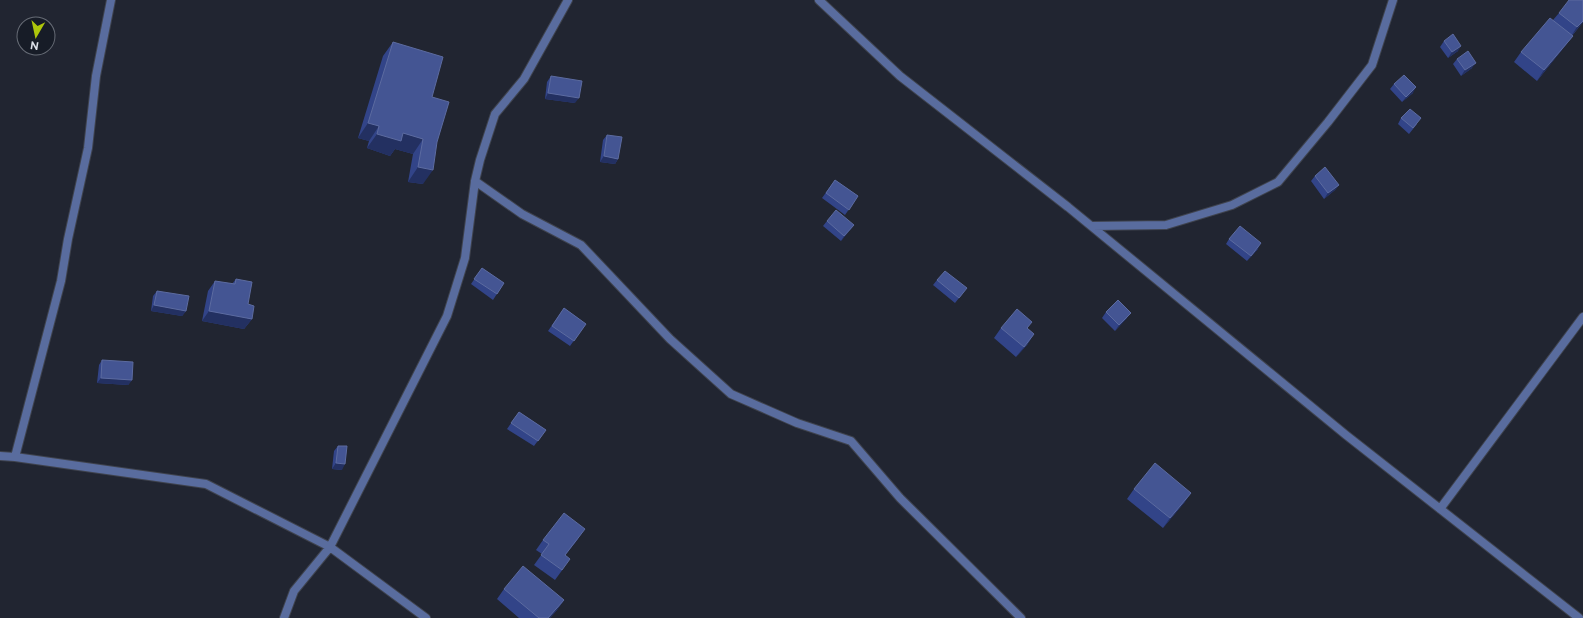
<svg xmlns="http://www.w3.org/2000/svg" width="1583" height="618" font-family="Raleway,sans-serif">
<rect width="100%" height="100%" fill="#212531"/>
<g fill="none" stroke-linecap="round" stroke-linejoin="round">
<!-- minor casing -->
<g stroke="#3f434e" stroke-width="10">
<path id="minor" d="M819 0 900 76 1068 207 1346 435 1579 618
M475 181 522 214 581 245 670 339 731 394 797 423 851 441 900 498 1021 618
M1092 226 1166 225 1232 205 1278 182 1328 122 1372 65 1393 0
M0 456 15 457 206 484 330 547 426 618
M15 457 61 281 68 239 88 148 96 76 111 0
M1440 509 1583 317
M284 618 294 591 330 547 447 316 465 258 475 181 480 160 495 114 524 79 568 0"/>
</g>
<!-- minor -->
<use href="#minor" stroke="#596c9e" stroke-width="8"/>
</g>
<!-- wall -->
<path fill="#324488" d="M1559 13 1583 22 1572 36H1573L1537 81 1514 62 1521 52 1553 20Z
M1444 41 1458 51 1448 58 1440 47Z
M393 42 432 97 423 184 408 182 413 154 395 149 390 156 367 148 369 141 358 138 383 56Z
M1457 59 1472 68 1461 76 1453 64Z
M551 76 575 103 545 99 547 82Z
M1394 84 1413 93 1402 102 1390 89Z
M1401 118 1417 124 1409 134 1398 124Z
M607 135 618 159 615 164 600 162 603 140Z
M1315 176 1339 185 1335 190 1324 199 1311 181Z
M835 180 858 196 845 215 822 198Z
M827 221 854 225 841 241 823 226Z
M1229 239 1258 249 1247 261 1226 244Z
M482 268 504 283 493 300 471 284Z
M236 279 248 304 252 319 244 329 202 321 208 291 215 281 232 284Z
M937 280 963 293 955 303 933 285Z
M157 291 186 311 182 316 151 311 153 296Z
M564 308 586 324 570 346 548 331Z
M1106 312 1127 318 1115 331 1102 318Z
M1001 328 1028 329 1034 334 1027 345 1016 357 994 338Z
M102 360 132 380 128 385 97 383 99 365Z
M519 412 546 430 534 446 507 429Z
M338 446 342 470 332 469 334 451Z
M1134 489 1191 493 1184 503 1163 528 1127 499Z
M578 539 565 555 563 569 555 580 534 565 542 554 536 550 543 540Z
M504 589 564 600 557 610 550 618H519L497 599Z"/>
<!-- shaded-wall -->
<path fill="#233061" d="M1583 21V22L1570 38 1577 27Z
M1573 36 1537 81 1544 70Z
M1461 46 1458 51 1448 58 1452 52Z
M1476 63 1472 68 1461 76 1465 70Z
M1416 87 1413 93 1402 102 1406 97Z
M548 93 579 98 575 103 545 99Z
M368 123 379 126 369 141 358 138Z
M403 133 423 139 413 154 395 149 390 156 367 148 377 134Z
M604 156 618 159 615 164 600 162Z
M418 167 433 170 423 184 408 182Z
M1339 185 1335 190 1324 199 1328 193Z
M854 225 850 230 841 241 844 236Z
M1261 243 1258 249 1247 261 1251 256Z
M154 305 186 311 182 316 151 311Z
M209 311 252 319 244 329 202 321Z
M1131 313 1127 318 1115 331 1119 325Z
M1034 334 1027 345 1016 357 1024 347Z
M101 378 132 380 128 385 97 383Z
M336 463 345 464 342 470 332 469Z
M1191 493 1184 503 1163 528 1170 518Z
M585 529 578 539 558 565 565 555Z
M564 600 557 610 550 618H548Z"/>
<!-- building -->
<path fill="#445593" stroke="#5c6ba0" d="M1569 0H1583V21L1577 27 1559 13Z
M1550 18 1573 36 1544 70 1521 52Z
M1453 34 1461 46 1452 52 1444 41Z
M393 42 443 57 432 97 449 102 437 142 433 170 418 167 423 139 403 133 401 141 377 134 379 126 368 123Z
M1468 51 1476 63 1465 70 1457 59Z
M1404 75 1416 87 1406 97 1394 84Z
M551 76 582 81 579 98 548 93Z
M1410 109 1421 118 1413 128 1401 118Z
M607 135 622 137 618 159 604 156Z
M1325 167 1339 185 1328 193 1315 176Z
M835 180 858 196 849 210 826 193Z
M836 210 854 225 844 236 827 221Z
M1240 226 1261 243 1251 256 1229 239Z
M482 268 504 283 497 294 474 279Z
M945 271 967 288 959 298 937 280Z
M236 279 252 282 248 304 254 306 252 319 209 311 215 281 235 284Z
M157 291 189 296 186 311 154 305Z
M1118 300 1131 313 1119 325 1106 312Z
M564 308 586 324 574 341 552 326Z
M1017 309 1032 322 1027 328 1034 334 1024 347 1001 328Z
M102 360 133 362 132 380 101 378Z
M519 412 546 430 538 441 511 423Z
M338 446H347L345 464 336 463Z
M1155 463 1191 493 1170 518 1134 489Z
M564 513 585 529 565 555 570 559 562 570 541 555 549 544 543 540Z
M523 566 564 600 548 618H539L504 589Z"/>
<!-- north arrow -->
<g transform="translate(36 36) rotate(189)"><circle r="19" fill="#171c27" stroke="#666b75"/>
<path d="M0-3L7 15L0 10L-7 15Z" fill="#aec60b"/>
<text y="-6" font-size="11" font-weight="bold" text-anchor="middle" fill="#dde1e9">N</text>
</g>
</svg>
